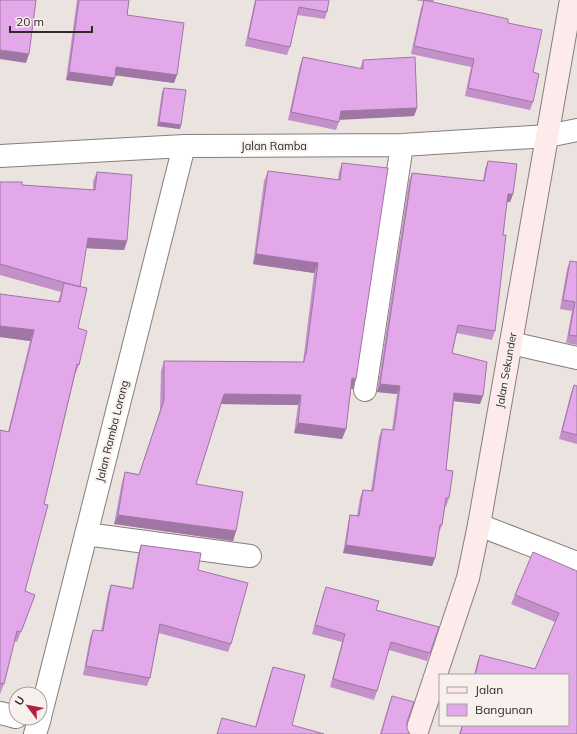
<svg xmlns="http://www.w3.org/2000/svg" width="577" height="734" font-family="Mulish,sans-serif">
<rect width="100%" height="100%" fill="#eae3df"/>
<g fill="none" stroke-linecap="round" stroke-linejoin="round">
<!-- street casing -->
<g stroke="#857e7b" stroke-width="24">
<path id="street" d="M0 156 184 146 402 145 548 136 577 130
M511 343 577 358
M365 390 402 145
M479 525 577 563
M86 534 250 556
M0 713 16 717
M40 717 184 146
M35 734 40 718"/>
</g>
<!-- secondary casing -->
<g stroke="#857e7b" stroke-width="24">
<path id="secondary" d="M416 734 468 578 479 525 571 0"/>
</g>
<!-- street -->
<use href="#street" stroke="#fff" stroke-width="22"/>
<!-- secondary -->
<use href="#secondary" stroke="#fdebec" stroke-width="22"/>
</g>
<!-- wall -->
<path fill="#c390c9" d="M77 0H129L127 15 174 83 115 75 112 86 66 80Z
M255 0H329L327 12 325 19 297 15 290 47 287 55 245 46Z
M416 0H434L433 2 508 23 533 72V102L530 110 465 96 471 67 411 54 421 8 424 2Z
M303 57 360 69 363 60 417 108 414 116 340 119 336 130 288 120 300 65Z
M164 88 181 125 180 129 157 126 162 92Z
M488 161 513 194 510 202H507L503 235 495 331 492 340 457 333 452 353 480 404 454 401 446 470 449 498 446 507 445 506 442 525 439 533H438L435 558 432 566 343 553 348 523 350 515 357 516 360 498 363 490 371 491 379 437 382 429 392 430 397 394 377 392 409 181 412 173 483 181 485 169Z
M342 163 356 379 353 389H351L346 429 342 439 294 433 298 405 221 404 196 484 236 531 233 541 114 524 122 482 125 472 139 474 160 410 161 371 164 361 303 362 314 273 253 264 264 181 268 171 338 180 339 172Z
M97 172 127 241 124 250 86 248 80 286 78 328 79 365 75 375 44 504 25 591 35 595 17 642 14 641 4 684 0 694V430L8 432 30 341 0 337 58 302 61 292 0 275V182L22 185 93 190V181Z
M570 261 577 262V345L566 343 572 311 560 309 567 269Z
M574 385 577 386V444L559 439 571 393Z
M141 545 198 570 231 644 228 652 159 633 150 678 147 686 83 675 90 638 93 630 101 631 108 593 111 585 132 588 138 554Z
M577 571V734H459L462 725H568V675H474L477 663 480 655 535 669 555 622 511 604 515 595Z
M326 587 376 610 439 627 427 661 389 650 377 691 374 700 330 687 342 642 312 634 323 595Z
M273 667 292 725 324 734H217L222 718 255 727 270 675Z
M392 696 407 722V729L410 734H380L389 704Z"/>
<!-- shaded-wall -->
<path fill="#9f76a4" d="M0 50 29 54 26 63 0 59Z
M116 67 177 75 174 83 113 75Z
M69 72 115 78 112 86 66 80Z
M417 108 414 116 338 120 341 111Z
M159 122 181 125 180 129 157 126Z
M508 194H513L510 202H506Z
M88 238 127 241 124 250 84 248Z
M256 254 318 263 314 273 253 264Z
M0 326 34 330 30 341 0 337Z
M352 378 356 379 353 389 348 388Z
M380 384 400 386 397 394 377 392Z
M454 393 483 396 480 404 452 401Z
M224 394 301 395 298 405 220 404Z
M298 423 346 429 342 439 294 433Z
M118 515 236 531 233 541 114 524Z
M346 545 435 558 432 566 343 553Z"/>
<!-- building -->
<path fill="#e3a8ea" stroke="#9f76a4" d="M0 0H36L29 54 0 50Z
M79 0H129L127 15 184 23 177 75 116 67 115 78 69 72Z
M256 0H329L327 12 299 7 290 47 248 38Z
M424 0 508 19V23L542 30 533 72 539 74 533 102 468 88 474 59 414 46Z
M303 57 363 69V60L415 57 417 108 341 111 339 122 291 112Z
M164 88 186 90 181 125 159 122Z
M488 161 517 164 513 194H508L503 235H506L495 331 458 325 452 353 487 362 483 396 454 393 446 470 453 471 449 498H446L442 525H440L435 558 346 545 350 515 359 516 363 490 373 491 382 429 394 430 400 386 380 384 412 173 484 181Z
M342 163 388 168 356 379 352 378 346 429 298 423 301 395 224 394 196 484 243 492 236 531 118 515 125 472 139 475 164 400V361L304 362 305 355H306L318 263 256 254 268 171 340 180Z
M97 172 132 175 127 241 88 238 80 287 0 264V182H22V185L95 190Z
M570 261 577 262V336L569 335 575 302 563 300Z
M64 283 87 288 78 328 87 331 79 365 77 364 44 504 48 505 25 591 35 595 21 632 17 631 4 684 0 683V430L9 432 34 330 0 326V294L60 302Z
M574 385 577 386V435L562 431Z
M141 545 201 553 198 570 248 583 231 644 160 624 150 678 86 666 93 630 103 631 111 585 133 589Z
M533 552 577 571V734H460L463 725H568V675H475L480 655 535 669 559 613 515 595Z
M326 587 379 601 376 610 439 627 430 653 391 642 377 691 333 679 345 634 315 625Z
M273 667 305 675 292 725 324 734H217L222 718 256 727Z
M392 696 414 702 407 722V729L410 734H381Z"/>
<g text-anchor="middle" stroke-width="4" stroke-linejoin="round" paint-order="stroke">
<!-- street labels -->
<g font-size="11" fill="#2d2a29" stroke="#f7f0ec">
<text x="274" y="150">Jalan Ramba</text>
<text transform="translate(506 370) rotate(-80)" y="4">Jalan Sekunder</text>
<text transform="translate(112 431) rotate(-76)" y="4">Jalan Ramba Lorong</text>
</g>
</g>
<!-- legend -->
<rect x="439" y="674" width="130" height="52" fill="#f7f0ec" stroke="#a6a19e"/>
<rect x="447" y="687" width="20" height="6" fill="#fdebec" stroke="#a6a19e"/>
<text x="475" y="694" font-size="12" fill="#2d2a29">Jalan</text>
<rect x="447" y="704" width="20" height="12" fill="#e3a8ea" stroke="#a6a19e"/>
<text x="475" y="714" font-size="12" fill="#2d2a29">Bangunan</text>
<!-- north arrow -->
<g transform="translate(28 706) rotate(302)"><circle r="19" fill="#f7f0ec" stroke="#a6a19e"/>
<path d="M0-3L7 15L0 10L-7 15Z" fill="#b21f3c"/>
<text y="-6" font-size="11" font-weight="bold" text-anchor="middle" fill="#2d2a29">U</text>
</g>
<!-- scale -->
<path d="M10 26v6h82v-6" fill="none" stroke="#2d2a29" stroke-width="2"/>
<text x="16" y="26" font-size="12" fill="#2d2a29" stroke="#f7f0ec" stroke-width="3" paint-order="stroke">20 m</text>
</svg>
